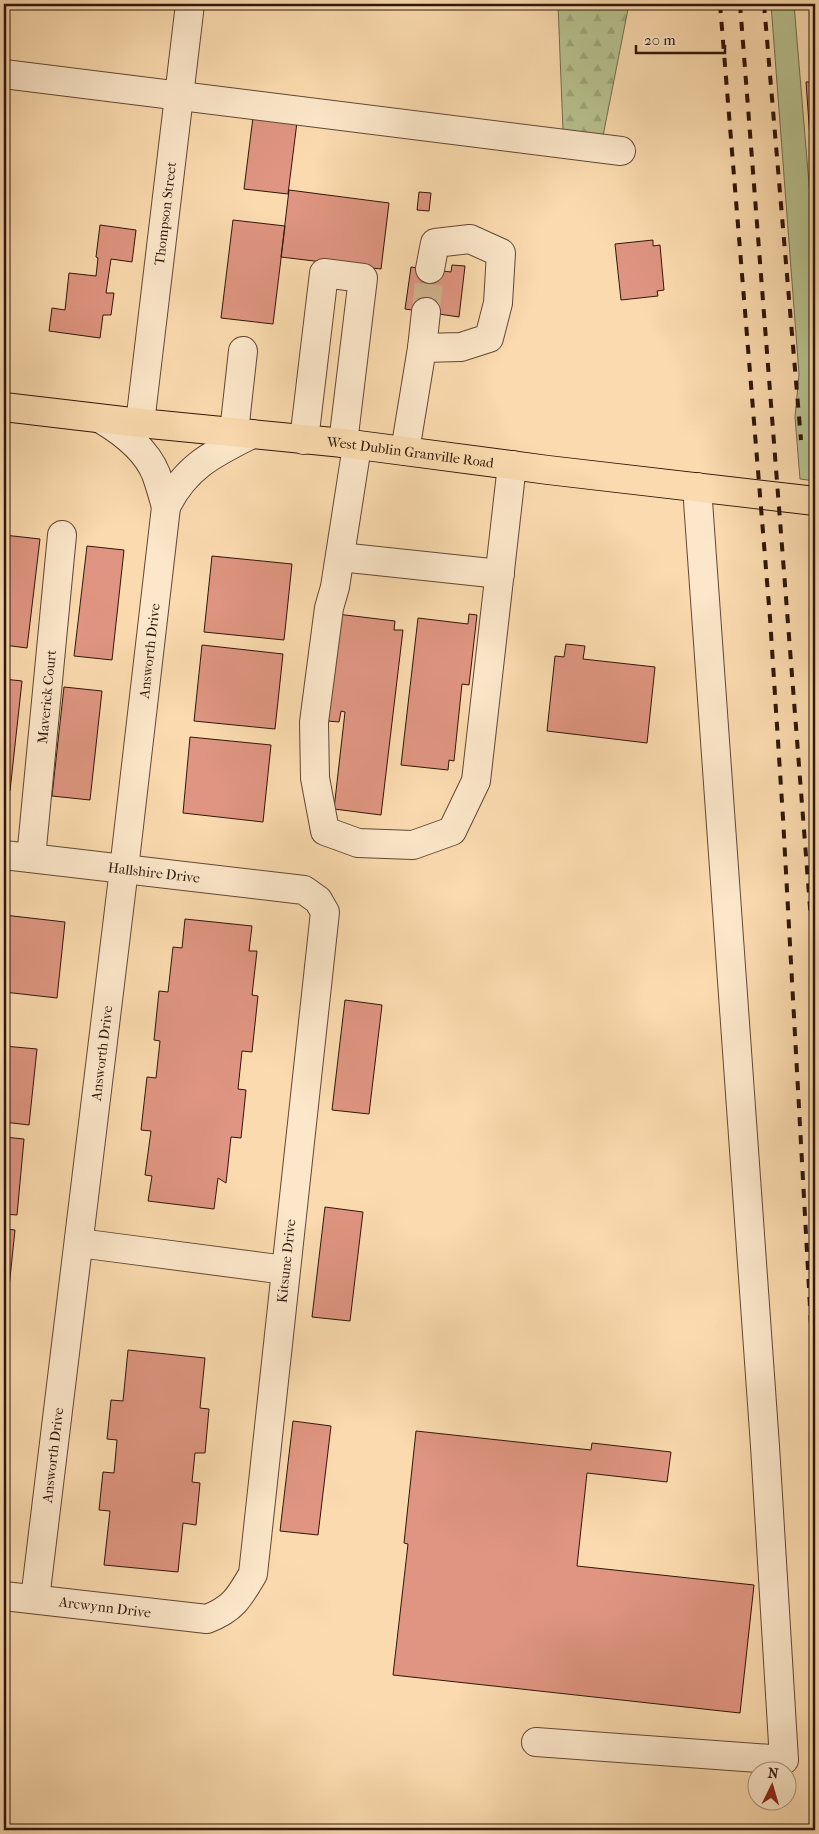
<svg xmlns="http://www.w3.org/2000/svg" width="819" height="1834" font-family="'IM FELL French Canon',serif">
<defs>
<pattern id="forest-firs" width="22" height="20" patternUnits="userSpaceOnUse" patternTransform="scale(1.25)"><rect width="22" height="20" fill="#b7c18f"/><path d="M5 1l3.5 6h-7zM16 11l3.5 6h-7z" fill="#9ea57a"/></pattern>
</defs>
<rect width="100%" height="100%" fill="#fadaae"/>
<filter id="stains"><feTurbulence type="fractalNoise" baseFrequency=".004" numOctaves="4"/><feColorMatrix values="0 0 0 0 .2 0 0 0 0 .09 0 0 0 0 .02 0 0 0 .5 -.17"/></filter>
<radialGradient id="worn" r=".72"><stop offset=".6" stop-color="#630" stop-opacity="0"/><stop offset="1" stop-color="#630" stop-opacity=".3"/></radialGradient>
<!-- grass -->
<path fill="#b7c18f" stroke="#746c4d" d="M771 4H794L815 256V481L800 479 795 417 799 374Z"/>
<!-- forest -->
<path fill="url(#forest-firs)" stroke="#746c4d" d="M558 4H629L603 136 563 131Z"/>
<!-- building -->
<path fill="#df9581" stroke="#30160b" d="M806 82H815V208Z
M253 117 297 122 288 194 244 189Z
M289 190 389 203 381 269 281 257Z
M419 192 431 193 429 211 417 210Z
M233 220 285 226 273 324 221 318Z
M100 225 136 230 132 262 111 259 106 293H114L111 315H103L100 338 49 331 52 308 65 310 69 273 96 276 98 258 96 257Z
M653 240V246L660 245 664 290 657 291 658 296 621 300 615 244Z
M452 265 465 266 459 317 405 309 411 267 451 272Z
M4 535 40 539 27 648 4 645Z
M87 546 124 550 112 660 74 656Z
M212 556 292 564 284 640 204 632Z
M337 614 395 621 394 630H403L381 815 334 809 345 712 341 711 339 722 328 721Z
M469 614 477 615 469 685 462 684 454 761 449 760 448 770 401 765 418 618 468 624Z
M566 644 585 646 583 659 655 667 647 743 547 731 555 656 564 657Z
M202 645 283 654 275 729 194 721Z
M4 679 22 681 10 791 4 790Z
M64 687 102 691 90 800 52 796Z
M190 737 271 745 263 822 183 813Z
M4 915 65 922 57 998 4 992Z
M185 919 252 926 249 951H257L252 995 258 996 252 1052 242 1051 238 1089 246 1090 241 1138 231 1137 226 1183 218 1178 214 1209 148 1201 152 1176 145 1175 151 1131 141 1130 147 1077 156 1078 160 1041 154 1040 159 991 168 992 173 947 182 948Z
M345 1000 382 1005 369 1114 332 1110Z
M4 1046 37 1049 29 1125 4 1122Z
M4 1137 24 1139 17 1215 4 1214Z
M325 1207 363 1212 350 1321 312 1317Z
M4 1229 15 1230 7 1307 4 1306Z
M4 1317H7L4 1347Z
M128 1350 205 1358 200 1408 209 1409 205 1453H195L192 1482 200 1483 196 1525 183 1523 178 1572 104 1565 110 1511 99 1510 103 1472 114 1473 117 1440 107 1439 111 1400 123 1401Z
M293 1421 331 1426 318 1535 280 1531Z
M416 1431 591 1450 592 1443 671 1452 667 1482 587 1473 577 1566 754 1585 740 1713 393 1675 408 1544 404 1543Z"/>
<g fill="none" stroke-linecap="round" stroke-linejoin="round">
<!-- minor-tunnel -->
<path stroke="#d2b38d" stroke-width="28" stroke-dasharray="28 14" stroke-linecap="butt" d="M426 312 430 269"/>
<!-- minor casing -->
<g stroke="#624734" stroke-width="30">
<g id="minor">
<path d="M4 74 621 151"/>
<path d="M422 348 461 347 489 338 498 303 501 253 470 239 435 243 430 269"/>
<path d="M101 419C123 432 146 449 156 474 160 485 163 496 166 507"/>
<path id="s1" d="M140 423 190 4"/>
<path d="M234 432 243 351"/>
<path d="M304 440 324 273 363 278 343 443"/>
<path d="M357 446 335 587 329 608 314 722 315 778 325 831 358 843 413 845 452 831 476 781 512 465"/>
<path d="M405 451 422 348 426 312"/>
<path d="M340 557 500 574"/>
<path id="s2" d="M4 855 304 890 318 900 325 912 253 1574C239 1598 233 1609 207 1619L4 1596"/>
<path id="s3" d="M31 858 62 535"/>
<path d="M79 1243 285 1270"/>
<path id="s4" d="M35 1599 124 869 166 507C185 467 214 453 252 434"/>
<path d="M536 1742 784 1760 765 1446 697 487"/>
</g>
</g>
<!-- major casing -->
<g stroke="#30160b" stroke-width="30">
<g id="major">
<path id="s5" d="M4 407 140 423 343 443 548 470 815 501"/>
</g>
</g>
<!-- minor -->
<use href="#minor" stroke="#fce7ca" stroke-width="28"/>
<!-- major -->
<use href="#major" stroke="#fadaae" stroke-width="28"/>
<!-- rail -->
<path stroke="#30160b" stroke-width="4" stroke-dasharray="9 9" stroke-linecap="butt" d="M720 4 770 618 783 818 815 1397
M740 4 815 972
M764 4 801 440"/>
</g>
<g text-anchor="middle" stroke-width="4.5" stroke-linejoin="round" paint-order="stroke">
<!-- street labels -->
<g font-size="14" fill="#30160b" stroke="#fce7ca">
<text dy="5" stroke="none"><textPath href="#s1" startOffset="211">Thompson Street</textPath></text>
<text dy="5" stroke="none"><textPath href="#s5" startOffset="409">West Dublin Granville Road</textPath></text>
<text dy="5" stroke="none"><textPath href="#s4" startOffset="955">Answorth Drive</textPath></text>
<text dy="5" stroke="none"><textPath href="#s3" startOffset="162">Maverick Court</textPath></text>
<text dy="5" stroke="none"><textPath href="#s2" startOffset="151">Hallshire Drive</textPath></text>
<text dy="5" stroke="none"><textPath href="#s4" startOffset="550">Answorth Drive</textPath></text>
<text transform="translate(286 1261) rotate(-84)" y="5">Kitsune Drive</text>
<text dy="5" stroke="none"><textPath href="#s4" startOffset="145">Answorth Drive</textPath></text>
<text transform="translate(105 1607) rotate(7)" y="5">Arcwynn Drive</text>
</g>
</g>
<!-- margin -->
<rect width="819" height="1834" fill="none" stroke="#fadaae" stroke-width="20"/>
<rect x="5" y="5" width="809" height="1824" fill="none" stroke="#30160b" stroke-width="2.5"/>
<rect x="10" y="10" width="799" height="1814" fill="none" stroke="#30160b"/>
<!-- north arrow -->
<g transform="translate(772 1786) rotate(5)"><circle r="24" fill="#fce7ca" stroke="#aa937e"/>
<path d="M0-4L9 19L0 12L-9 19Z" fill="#8f2418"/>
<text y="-8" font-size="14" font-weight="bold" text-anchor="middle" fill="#30160b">N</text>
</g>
<!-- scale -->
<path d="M636 45v8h89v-8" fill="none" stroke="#30160b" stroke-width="2.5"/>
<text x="644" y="45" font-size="15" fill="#30160b" stroke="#fce7ca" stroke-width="4" paint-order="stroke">20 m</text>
<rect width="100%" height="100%" filter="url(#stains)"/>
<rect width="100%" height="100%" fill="url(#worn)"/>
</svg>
